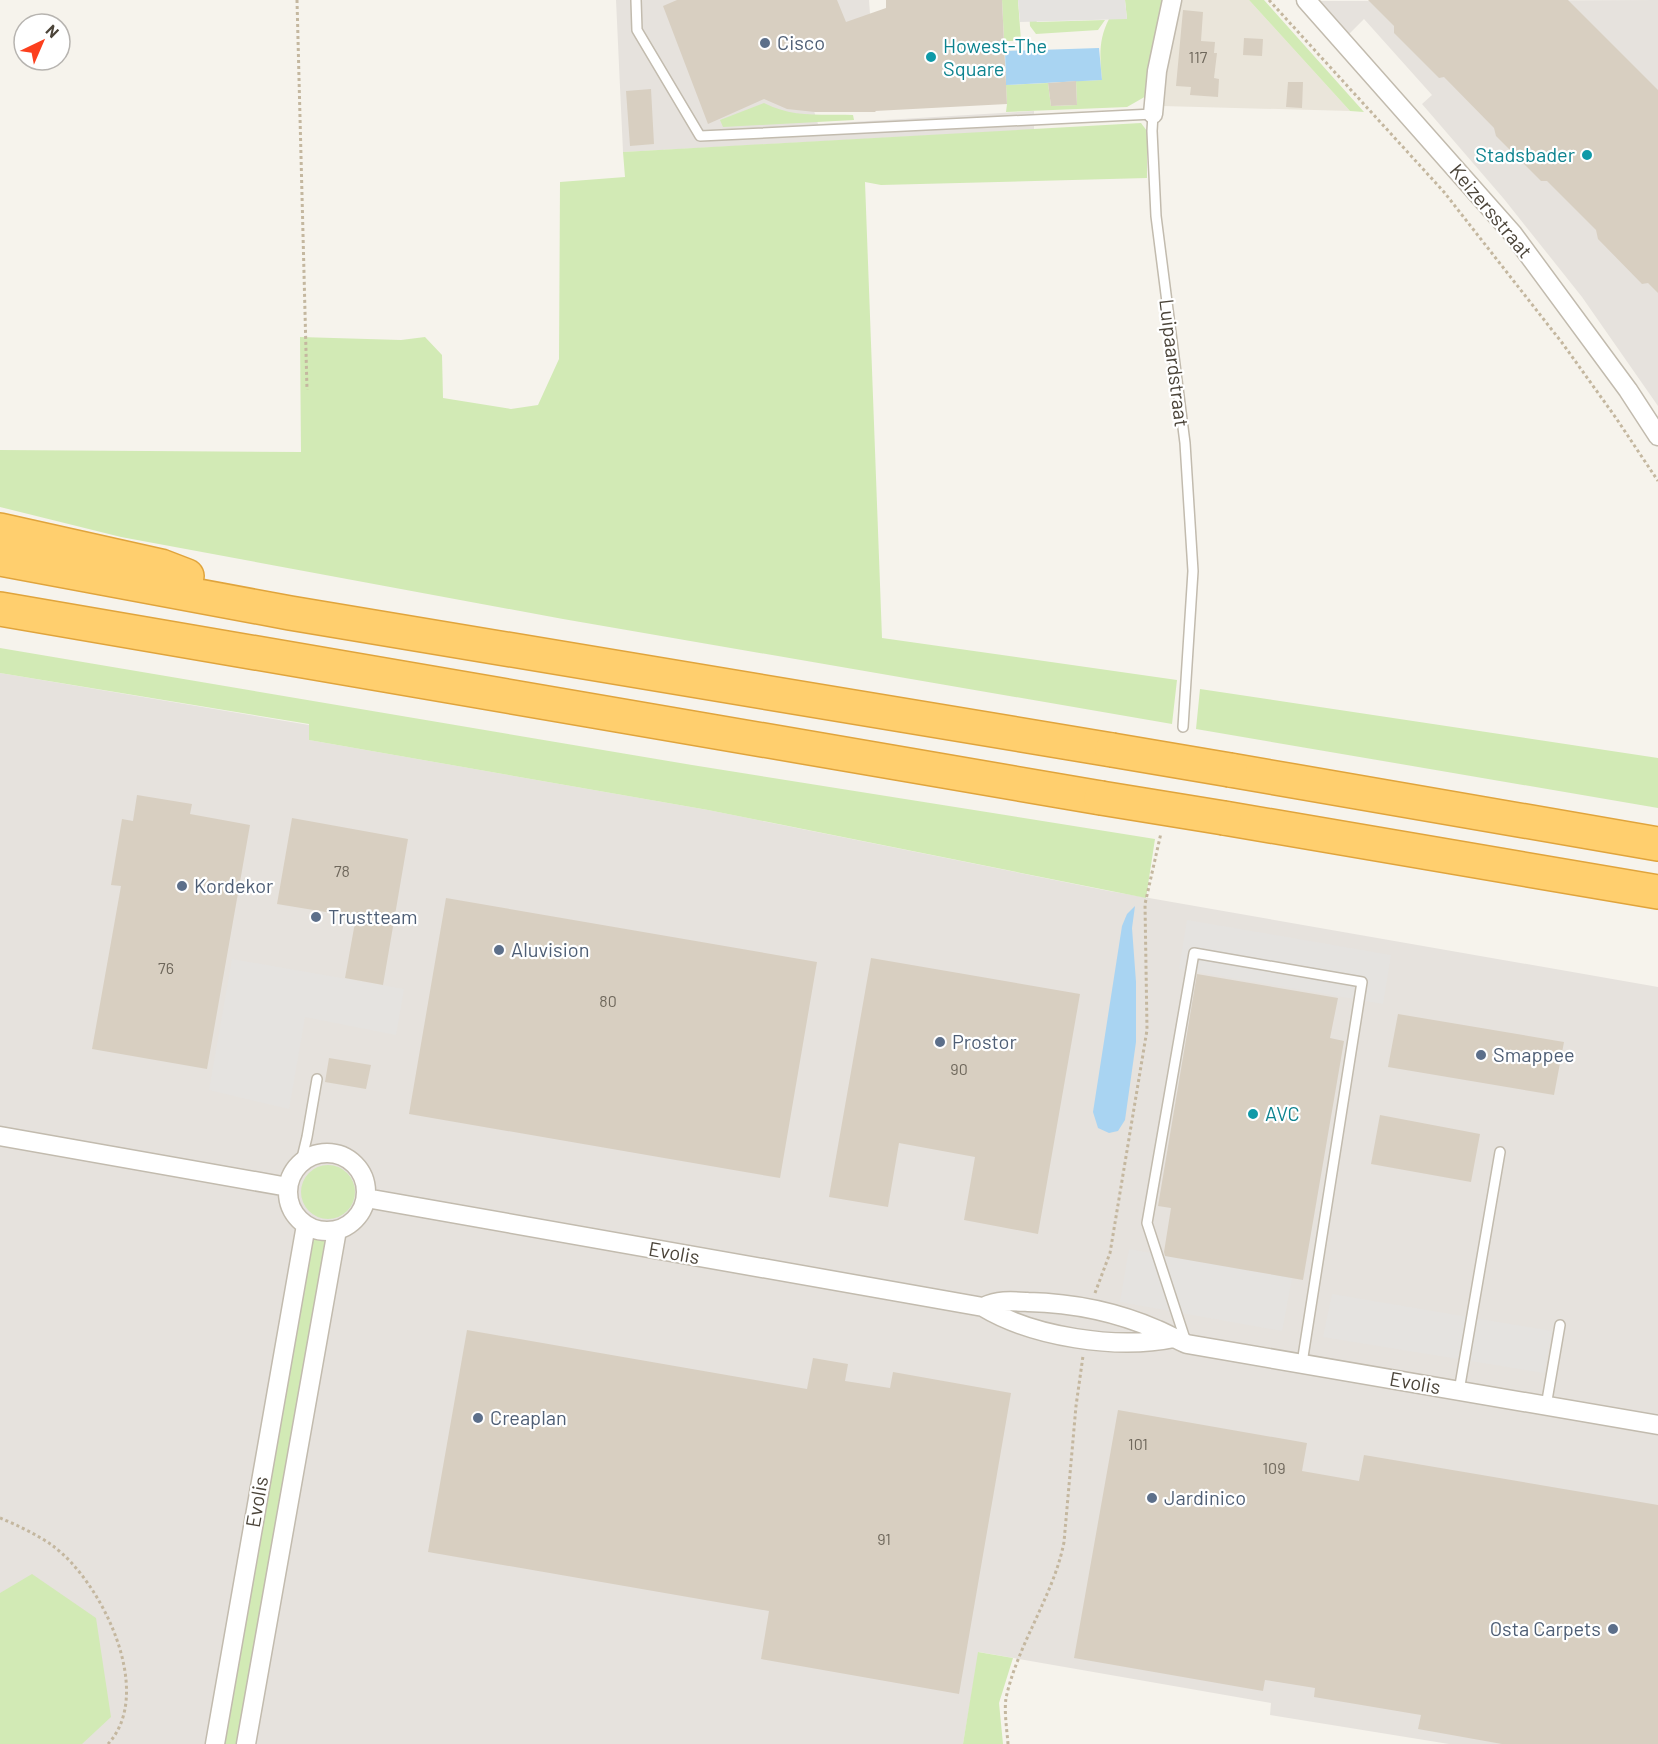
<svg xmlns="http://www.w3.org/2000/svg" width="1658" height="1744" font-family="Barlow,sans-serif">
<rect width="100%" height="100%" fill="#f6f3ec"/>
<!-- residential -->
<path fill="#eae5da" d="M1177 0H1249L1350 111 1162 106 1170 38Z"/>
<!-- industrial -->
<path fill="#e6e2dd" d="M616 0H869L870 14 814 111 818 124 1034 111V130L623 152Z
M1658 0V406L1582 297 1504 199 1422 104 1432 95 1364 19 1349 34 1319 1Z
M0 673 309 725V740L708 810 1109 891 1658 987V1744H1449L1270 1715 1271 1703 979 1652 963 1744H0Z"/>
<!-- green -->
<path fill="#d2eab5" d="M1002 0H1018L1021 41H1004Z
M1125 0H1163L1152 56 1148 95 1127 107 1006 112 1007 104 1006 85 1048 83 1051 106 1077 105 1076 81 1102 80C1100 58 1098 40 1109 19H1127Z
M1249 0H1264L1364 112 1350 111Z
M1029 10 1037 22 1105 20 1098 30 1036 34 1030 26Z
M764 103C793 118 821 114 853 115L854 120 723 127 720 120Z
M1141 123 1147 131V178L881 185 865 182 882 638 1177 680 1172 724 563 619 121 537 0 507V450L301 452 300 337 401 340 425 337 442 355 443 398 511 409 538 405 559 359 560 182 625 177 623 152Z
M0 648 692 765 1155 839 1146 898 708 810 309 740V724L0 673Z
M1200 689 1658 758V808L1196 729Z
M301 1192a27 27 0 1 1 54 0a27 27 0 1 1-54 0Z
M311 1235 328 1239 240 1744H223Z
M32 1574 96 1618 111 1717 82 1744H0V1593Z
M978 1652 1013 1658 999 1703 1003 1744H963Z"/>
<!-- parking -->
<path fill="#e5e3e0" d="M1018 0H1125L1127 19 1020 22Z
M1187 920 1391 955 1383 1004 1179 969Z
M232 959 404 989 396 1035 305 1017 289 1109 209 1090Z
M1129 1249 1292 1278 1282 1331 1120 1302Z
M1332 1294 1552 1331 1544 1373 1323 1337Z"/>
<!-- water -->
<path fill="#a9d4f2" d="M1099 48 1102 80 1006 85 1005 51Z
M1135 906 1132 928 1136 982V1042L1125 1120 1118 1131 1109 1133 1098 1128 1093 1112 1122 926 1127 914Z"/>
<!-- building -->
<path fill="#d8cfc1" d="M677 0H837L846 22 886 8V0H1002L1007 104 875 111 876 112H815L787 109 764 99 708 124 663 6Z
M1368 0H1568L1658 90V293L1648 283 1642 284 1598 239 1596 230 1547 181H1541L1496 136 1494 128 1444 77 1439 78 1394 33V26Z
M1183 10 1203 12 1201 41 1215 42 1214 53H1217L1214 78 1219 79 1218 97 1190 95 1191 87 1176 86Z
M1244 38 1263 39 1262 56 1243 55Z
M1076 81 1077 105 1051 106 1048 83Z
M1288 82H1303L1302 108 1286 107Z
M651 89 654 144 630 146 626 91Z
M137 795 192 804 190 814 250 825 207 1069 92 1049 121 886 111 885 122 819 133 821Z
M292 818 408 839 383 985 345 978 356 917 277 904Z
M446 898 817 962 780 1178 409 1114Z
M871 958 1080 994 1038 1234 964 1220 975 1157 899 1143 888 1207 829 1197Z
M1197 974 1338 998 1330 1038 1344 1041 1303 1280 1165 1256 1164 1252 1171 1208 1158 1206Z
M1398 1014 1564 1042 1554 1095 1388 1067Z
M329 1058 371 1065 366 1089 325 1082Z
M1380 1115 1480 1134 1471 1182 1371 1164Z
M467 1330 807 1389 813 1358 848 1364 845 1381 890 1388 893 1372 1011 1393 959 1694 761 1659 769 1611 428 1552Z
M1118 1410 1307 1443 1302 1471 1359 1481 1364 1455 1658 1505V1744H1502L1418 1729 1421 1715 1314 1697 1315 1688 1265 1680 1263 1691 1074 1658Z"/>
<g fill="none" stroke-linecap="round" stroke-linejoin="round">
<!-- lane casing -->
<g stroke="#c2bbae" stroke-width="12">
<path id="lane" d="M636 0 637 30 700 136 1153 114 1152 131 1156 216 1185 443 1193 571 1183 727
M301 1162 307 1137 317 1079
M1186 1342 1147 1223 1194 953 1362 982 1302 1363
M1459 1391 1500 1152
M1546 1406 1560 1325"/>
</g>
<!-- street casing -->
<g stroke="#c2bbae" stroke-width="21">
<path id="street" d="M1306 0 1513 234 1628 390 1658 436
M1153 114 1157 71 1172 0
M0 1136 288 1187
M288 1192a39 39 0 1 1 78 0a39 39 0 1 1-78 0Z
M366 1198 983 1307C1033 1337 1117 1350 1174 1338
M983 1307C999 1300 1010 1301 1028 1302 1073 1303 1117 1312 1158 1330 1168 1334 1177 1340 1187 1344L1658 1425
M215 1744 306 1225
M246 1744 337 1230"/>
</g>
<!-- highway casing -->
<g stroke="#e0a43c" stroke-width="36">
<path id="highway" d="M0 530 161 566 187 576
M0 559 290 613 1112 750
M0 609 1101 798
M1230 770 1658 844
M1224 818 1658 892"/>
</g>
<!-- path -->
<path stroke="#c4b79f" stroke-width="3" stroke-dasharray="3 3" stroke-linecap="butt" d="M297 0 307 390
M1269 0 1444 192 1563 344 1616 418 1658 481
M1095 1293 1110 1253 1147 1030 1145 904 1161 833
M0 1518C17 1525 38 1535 53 1546 101 1581 156 1692 108 1744
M1008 1744C1007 1730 1004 1712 1006 1698 1018 1643 1054 1595 1064 1542L1076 1406 1083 1356"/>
<!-- lane -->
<use href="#lane" stroke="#fff" stroke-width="9"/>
<!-- street -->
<use href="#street" stroke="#fff" stroke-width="18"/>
<!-- highway -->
<use href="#highway" stroke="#ffcf6e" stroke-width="33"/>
<!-- highway-bridge casing -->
<g stroke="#e0a43c" stroke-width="36" stroke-linecap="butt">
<path id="highway-bridge" d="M1112 750 1230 770
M1101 798 1224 818"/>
</g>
<!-- highway-bridge -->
<use href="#highway-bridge" stroke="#ffcf6e" stroke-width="33"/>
</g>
<!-- markers -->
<g fill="#5c6f8a" stroke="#fff" stroke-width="2">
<circle cx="765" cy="43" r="6"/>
<circle cx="182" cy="886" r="6"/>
<circle cx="316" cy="917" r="6"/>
<circle cx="499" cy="950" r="6"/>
<circle cx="940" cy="1042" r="6"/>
<circle cx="1481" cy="1055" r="6"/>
<circle cx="478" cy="1418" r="6"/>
<circle cx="1152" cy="1498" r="6"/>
<circle cx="1613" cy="1629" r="6"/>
</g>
<g fill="#0f9aa8" stroke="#fff" stroke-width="2">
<circle cx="931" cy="57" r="6"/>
<circle cx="1587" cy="155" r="6"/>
<circle cx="1253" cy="1114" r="6"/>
</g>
<g text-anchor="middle" stroke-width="4.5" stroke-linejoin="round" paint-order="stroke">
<!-- number labels -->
<g font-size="16" fill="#6e675b">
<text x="1198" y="63">117</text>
<text x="342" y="877">78</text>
<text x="166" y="974">76</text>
<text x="608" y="1007">80</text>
<text x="959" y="1075">90</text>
<text x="1138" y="1450">101</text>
<text x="1274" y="1474">109</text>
<text x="884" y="1545">91</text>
</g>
<!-- service labels -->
<g font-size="20" fill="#4e5e75" stroke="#fff" text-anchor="start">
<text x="777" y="50">Cisco</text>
<text x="194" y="893">Kordekor</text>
<text x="328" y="924">Trustteam</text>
<text x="511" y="957">Aluvision</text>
<text x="952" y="1049">Prostor</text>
<text x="1493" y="1062">Smappee</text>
<text x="490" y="1425">Creaplan</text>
<text x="1164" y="1505">Jardinico</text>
<text x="1601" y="1636" text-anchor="end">Osta Carpets</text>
</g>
<!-- culture labels -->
<g font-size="20" fill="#0d838f" stroke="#fff" text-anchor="start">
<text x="943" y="53">Howest-The<tspan x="943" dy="23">Square</tspan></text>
<text x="1575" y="162" text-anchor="end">Stadsbader</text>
<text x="1265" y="1121">AVC</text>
</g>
<!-- street labels -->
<g font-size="20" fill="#4b4439" stroke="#fff">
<text transform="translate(1491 211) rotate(50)" y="7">Keizersstraat</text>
<text transform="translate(1174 363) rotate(83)" y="7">Luipaardstraat</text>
<text transform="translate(674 1253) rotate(10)" y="7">Evolis</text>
<text transform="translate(1415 1383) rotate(10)" y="7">Evolis</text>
<text transform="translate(257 1502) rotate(-80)" y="7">Evolis</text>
</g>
</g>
<!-- north arrow -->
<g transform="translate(42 42) rotate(44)"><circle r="28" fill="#ffffff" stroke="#b7b4b0" stroke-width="1.5"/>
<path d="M0-4.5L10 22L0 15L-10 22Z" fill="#fc3f1d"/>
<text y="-9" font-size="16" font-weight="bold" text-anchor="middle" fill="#4b4439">N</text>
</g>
</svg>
